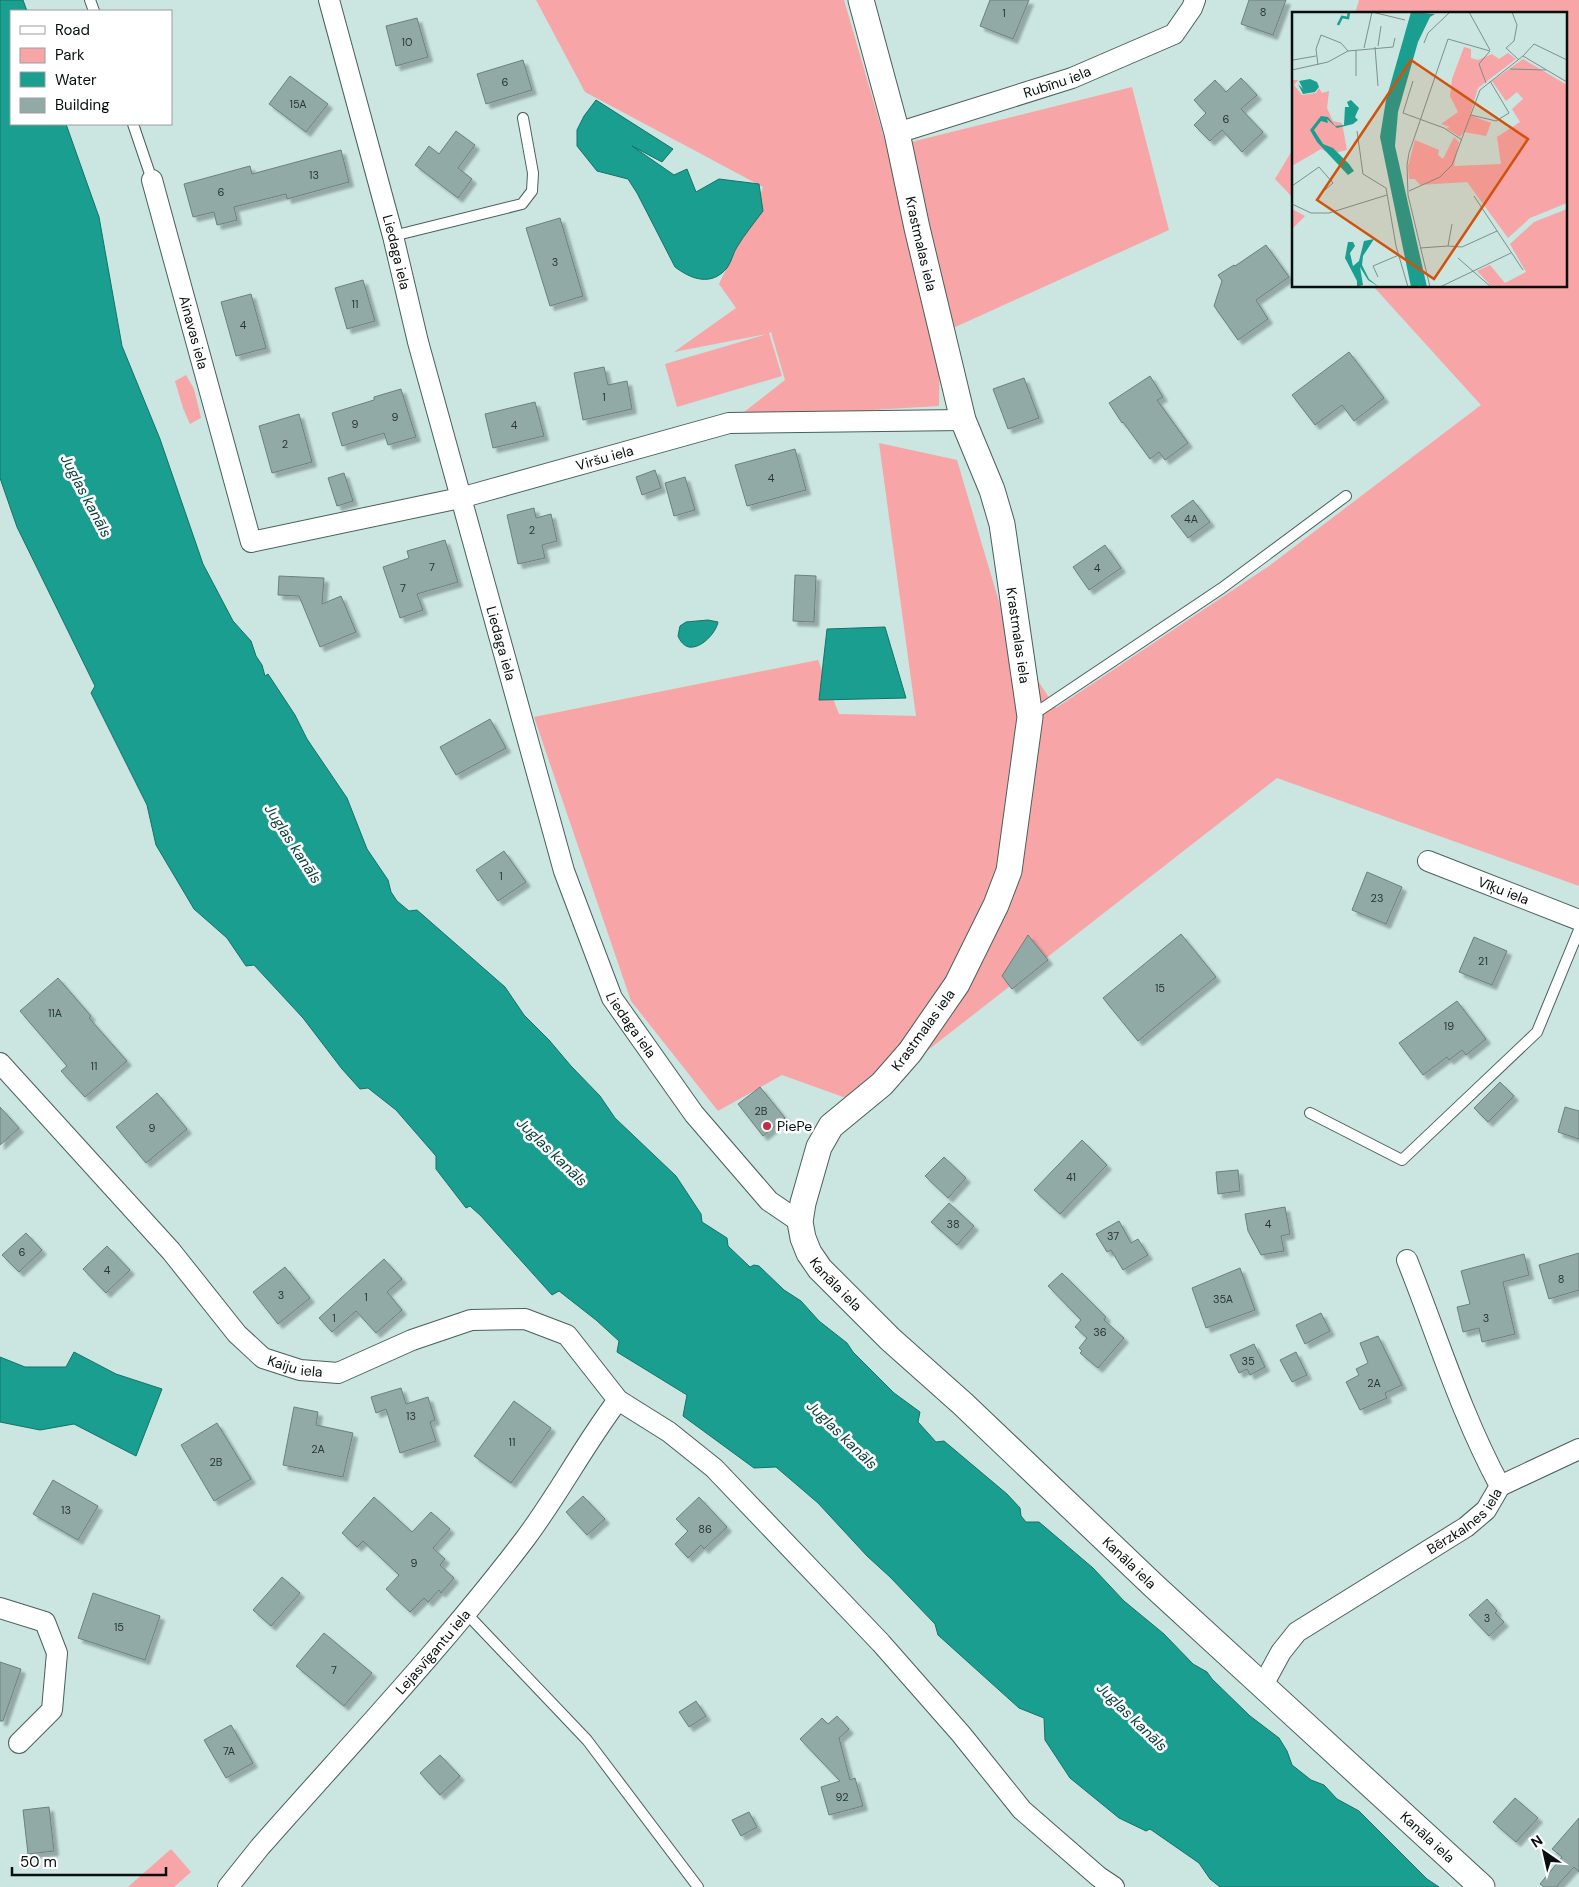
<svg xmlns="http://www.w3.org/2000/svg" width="1579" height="1887" font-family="'DM Sans',sans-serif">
<defs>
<filter id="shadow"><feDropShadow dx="4.5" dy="4.5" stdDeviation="1" flood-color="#0004"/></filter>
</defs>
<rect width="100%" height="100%" fill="#cbe5e0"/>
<!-- green -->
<path fill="#f7a5a7" d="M536 0H844L887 148 1132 87 1169 230 940 334 939 406 805 414 744 412 785 380 771 332 769 333 782 376 677 407 665 364 767 334 674 352 736 308 719 284 757 206 763 187 585 92Z
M1359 0H1579V886L1277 778 860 1103 782 1075 718 1111 631 1001 534 717 818 660 839 714 916 716 879 443 957 460 1010 639 1056 708 1269 566 1481 405 1373 286H1565V14H1355Z
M1293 149V198L1275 179Z
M186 375 194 389 201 418 190 424 183 408 175 381Z
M171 1849 191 1872 174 1887H128Z"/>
<!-- water -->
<path fill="#199e90" stroke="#147369" d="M0 0H23L27 11H11V124H66L99 217 122 346 160 439 203 564 233 621 251 641 256 656 262 665 265 676 268 674 295 715 307 739 347 798 367 849 388 880 391 892 397 901 409 911 417 910 505 987 524 1015 549 1040 571 1066 600 1096 615 1118 676 1176 701 1214 702 1222 727 1238 728 1246 750 1267 754 1265 759 1266 784 1290 801 1301 819 1321 847 1343 853 1352 894 1393 920 1412 918 1422 936 1442 944 1441 1007 1494 1020 1508 1021 1516 1026 1522H1039L1093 1568 1124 1601 1164 1634 1193 1664 1207 1672 1212 1679 1250 1716 1279 1738 1287 1751 1292 1765 1311 1780 1324 1785 1337 1799 1359 1811 1427 1879 1439 1887H1220L1210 1879 1199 1863 1150 1829 1146 1831 1119 1818 1070 1778 1045 1740 1044 1718 1019 1708 938 1635 935 1624 890 1577 867 1556 818 1503 776 1467 754 1468 683 1416 687 1395 617 1352 619 1341 596 1320 559 1291 552 1295 481 1216 470 1206 466 1208 436 1169V1156L396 1110 368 1088 360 1089 342 1069 303 1018 254 965 246 966 227 938 194 909 156 845 147 805 91 693 95 686 17 527 0 478Z
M596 100 673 149 662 162 632 146 674 175 687 169 696 192 719 179 759 184 763 211C754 223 745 234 737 247 733 253 732 261 727 268 711 287 691 279 675 267L637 193 628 179 597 171 577 146V130L584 116Z
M708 620 718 622C716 633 701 649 689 647 684 646 680 641 678 636L680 626 686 622Z
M885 627 906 698 819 700 827 629Z
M74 1352 116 1374 162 1389 136 1456 74 1424 40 1430 0 1422V1357L25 1367H66Z"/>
<!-- building -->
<path fill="#92aaa6" stroke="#6a817e" filter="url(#shadow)" d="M990 0H1029L1013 39 980 26Z
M1249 0H1286L1273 35 1241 24Z
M417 18 428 57 396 66 386 26Z
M523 60 532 90 486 104 477 74Z
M290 76 328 104 306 132 269 104Z
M1241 78 1257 95 1241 109 1263 132 1242 152 1222 130 1210 141 1194 125 1206 113 1194 100 1215 80 1226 92Z
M456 131 475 145 458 168 472 179 458 198 415 165 429 146 439 154Z
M341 150 349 182 287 199 286 194 234 207 237 220 217 225 214 212 193 217 184 184 250 166 252 174Z
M560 218 583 296 550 306 526 228Z
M1266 245 1289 277 1256 300 1268 319 1238 340 1214 306 1222 281 1218 275 1234 265 1235 266Z
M363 280 375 321 347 329 335 288Z
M251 294 266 348 236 356 221 302Z
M1349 352 1384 398 1354 421 1342 405 1315 425 1292 395Z
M604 367 608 385 627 381 632 409 583 420 574 373Z
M1150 376 1163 397 1157 400 1188 443 1165 460 1159 452 1150 459 1123 422 1122 423 1109 403Z
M1024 378 1039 418 1008 429 993 389Z
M401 389 416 437 388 445 384 433 342 446 332 413 374 400V397Z
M535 402 544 436 493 448 485 414Z
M299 414 312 462 272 473 259 426Z
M795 449 806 490 747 506 735 465Z
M655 470 661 488 642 495 636 477Z
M344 473 353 501 337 506 328 478Z
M685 477 695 510 674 516 665 483Z
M1193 500 1210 522 1188 538 1171 516Z
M534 508 536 518 551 514 557 541 542 545 545 558 518 564 507 515Z
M445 540 458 582 417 594 423 610 400 618 383 567 409 558 407 551Z
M1105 545 1121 568 1089 590 1073 567Z
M795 575 816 576 814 622 793 621Z
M279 576 324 578 322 604 341 596 356 632 320 647 299 596 278 595Z
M490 719 506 748 456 775 440 747Z
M504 851 526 882 498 901 476 870Z
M1367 872 1402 887 1386 924 1352 910Z
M1181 934 1216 977 1138 1041 1103 998Z
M1028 935 1048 960 1012 989 1002 976Z
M1474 937 1507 951 1492 985 1459 972Z
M58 978 91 1016 89 1018 127 1061 85 1097 61 1071 67 1066 20 1011Z
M1457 1001 1486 1039 1466 1055 1462 1050 1449 1060 1447 1057 1423 1075 1399 1043Z
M1500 1082 1514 1096 1488 1122 1474 1108Z
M760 1087 785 1118 763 1136 738 1104Z
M157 1093 187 1129 146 1163 116 1127Z
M0 1107 19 1128 0 1145Z
M1565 1107 1579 1111V1139L1558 1132Z
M1082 1140 1107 1165 1060 1214 1034 1190Z
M944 1157 966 1178 948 1198 925 1176Z
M1238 1170 1240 1191 1218 1194 1216 1172Z
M949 1203 974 1226 957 1245 931 1222Z
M1285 1207 1290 1234 1281 1236 1284 1251 1261 1255 1248 1231 1245 1214Z
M1119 1221 1131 1243 1138 1239 1148 1255 1123 1270 1111 1250 1107 1252 1096 1234Z
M26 1233 42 1250 19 1272 2 1255Z
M107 1246 130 1270 106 1293 83 1269Z
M1579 1253V1290L1549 1299 1539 1265Z
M1524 1254 1529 1275 1503 1282 1515 1334 1482 1342 1479 1328 1463 1332 1457 1307 1470 1304 1461 1271Z
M384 1259 402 1279 387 1292 402 1310 376 1333 356 1311 332 1332 319 1318Z
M285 1267 310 1298 278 1324 253 1292Z
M1240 1268 1255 1310 1206 1328 1192 1288Z
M1062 1273 1106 1317 1104 1320 1124 1338 1098 1368 1080 1353 1082 1351 1079 1348 1087 1338 1075 1327 1081 1320 1048 1286Z
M1321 1313 1330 1331 1305 1344 1296 1325Z
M1378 1336 1402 1385 1385 1393 1387 1398 1360 1410 1346 1382 1359 1375 1356 1369 1368 1363 1360 1343Z
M1254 1344 1265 1367 1250 1375 1247 1369 1239 1373 1230 1355Z
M1296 1352 1307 1375 1292 1382 1280 1360Z
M401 1388 406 1404 428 1397 435 1420 430 1422 436 1441 400 1453 386 1409 376 1413 371 1397Z
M514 1401 551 1428 511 1483 474 1456Z
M294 1407 318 1412 316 1425 353 1433 343 1477 283 1465Z
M217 1423 251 1479 214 1501 181 1445Z
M53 1480 98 1506 78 1540 33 1514Z
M583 1496 605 1519 587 1535 566 1512Z
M374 1497 412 1532 431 1512 450 1529 433 1548 445 1559 440 1565 454 1578 441 1593 439 1590 428 1602 424 1598 410 1612 386 1589 399 1575 363 1541 357 1547 342 1533Z
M699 1497 727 1527 704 1549 701 1545 688 1558 675 1544 688 1531 676 1519Z
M282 1577 300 1593 271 1626 253 1610Z
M93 1593 160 1616 145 1660 78 1638Z
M1487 1599 1497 1611 1495 1613 1504 1622 1489 1636 1469 1615Z
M324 1633 372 1673 344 1706 296 1666Z
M0 1662 21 1669 3 1721H0Z
M696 1701 706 1716 689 1727 679 1712Z
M837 1716 849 1729 839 1738 850 1780 855 1778 863 1806 829 1815 821 1787 840 1781 800 1739 822 1718 828 1724Z
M231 1725 253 1763 226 1778 204 1740Z
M440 1755 460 1776 440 1795 420 1773Z
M1515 1798 1538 1818 1516 1842 1493 1822Z
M49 1807 54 1851 28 1854 23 1810Z
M749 1812 757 1827 741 1836 732 1820Z
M1579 1818V1872L1574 1867 1556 1887H1544L1540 1884 1562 1857 1552 1849Z"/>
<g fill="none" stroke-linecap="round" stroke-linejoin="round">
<!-- service casing -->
<g stroke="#49605c" stroke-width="12">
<path id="service" d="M90 0 94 11
M133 124 152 180
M393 236 522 204 532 191 533 173 523 118
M1031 716 1222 588 1346 496
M1310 1113 1402 1160 1537 1032 1579 930
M466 1613 587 1740 698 1887"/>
</g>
<!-- minor casing -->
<g stroke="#49605c" stroke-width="22">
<g id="minor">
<path id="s1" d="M329 0 393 236 418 342 564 871 612 998 694 1114 769 1201 800 1222"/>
<path id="s2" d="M897 133 1072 78 1174 34 1192 8 1195 0"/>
<path id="s3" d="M152 180 251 542 460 498 729 423 963 420"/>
<path id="s4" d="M1428 861 1579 920"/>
<path id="s5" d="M0 1063 171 1251 237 1334 263 1358 300 1370 338 1373 412 1340 471 1320 525 1319 567 1335 618 1400 669 1432 714 1468 881 1643 961 1734 1022 1810 1099 1877 1114 1887"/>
<path d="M1500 1486 1579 1449"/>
<path d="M0 1608 45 1622 57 1653 52 1710 19 1743"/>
<path id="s6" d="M1263 1685 1281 1652 1297 1632 1466 1527 1486 1510 1500 1486C1461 1414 1437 1335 1407 1260"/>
<path id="s7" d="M228 1887 260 1847C349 1746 443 1647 525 1539 558 1495 584 1445 618 1400"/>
</g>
</g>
<!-- tertiary casing -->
<g stroke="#49605c" stroke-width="27">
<g id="tertiary">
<path id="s8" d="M861 0 897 133 917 228 963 420 992 490 1002 524 1030 717 1009 871 996 905 957 984 910 1052 882 1084 831 1126 819 1147 803 1203 800 1222 803 1238 809 1253 820 1269 890 1339 963 1404 1154 1586 1482 1887"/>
</g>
</g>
<!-- service -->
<use href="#service" stroke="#fff" stroke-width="10"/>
<!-- minor -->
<use href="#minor" stroke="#fff" stroke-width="20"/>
<!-- tertiary -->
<use href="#tertiary" stroke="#fff" stroke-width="25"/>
</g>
<!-- markers -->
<circle fill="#bf2f46" stroke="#fff" stroke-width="2" cx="767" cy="1126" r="5"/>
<g text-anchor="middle" stroke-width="5" stroke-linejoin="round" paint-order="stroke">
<!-- number labels -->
<g font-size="11" fill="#2a3634">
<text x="1263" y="16">8</text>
<text x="1004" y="17">1</text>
<text x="407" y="46">10</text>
<text x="505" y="86">6</text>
<text x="298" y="108">15A</text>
<text x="1226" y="123">6</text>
<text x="314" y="179">13</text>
<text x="221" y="196">6</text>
<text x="555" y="266">3</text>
<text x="355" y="308">11</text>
<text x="243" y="329">4</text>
<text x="604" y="401">1</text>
<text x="395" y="421">9</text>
<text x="355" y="428">9</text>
<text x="514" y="429">4</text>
<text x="285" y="448">2</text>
<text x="771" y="482">4</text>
<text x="1191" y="523">4A</text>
<text x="532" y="534">2</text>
<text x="432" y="571">7</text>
<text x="1097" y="572">4</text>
<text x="403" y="592">7</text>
<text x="501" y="880">1</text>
<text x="1377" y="902">23</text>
<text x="1483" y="965">21</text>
<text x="1160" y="992">15</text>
<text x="55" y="1017">11A</text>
<text x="1449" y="1030">19</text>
<text x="94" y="1070">11</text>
<text x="761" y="1115">2B</text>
<text x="152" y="1132">9</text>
<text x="1071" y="1181">41</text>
<text x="953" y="1228">38</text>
<text x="1268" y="1228">4</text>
<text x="1113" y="1240">37</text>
<text x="22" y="1256">6</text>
<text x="107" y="1274">4</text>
<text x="1561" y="1283">8</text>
<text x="281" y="1299">3</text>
<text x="366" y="1301">1</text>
<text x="1223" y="1303">35A</text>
<text x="334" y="1322">1</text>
<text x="1486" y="1322">3</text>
<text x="1100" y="1336">36</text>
<text x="1248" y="1365">35</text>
<text x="1374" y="1387">2A</text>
<text x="411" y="1420">13</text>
<text x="512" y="1446">11</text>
<text x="318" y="1453">2A</text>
<text x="216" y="1466">2B</text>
<text x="66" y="1514">13</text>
<text x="705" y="1533">86</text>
<text x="414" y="1567">9</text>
<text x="1487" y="1622">3</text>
<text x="119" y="1631">15</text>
<text x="334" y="1674">7</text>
<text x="229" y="1755">7A</text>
<text x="842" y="1801">92</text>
</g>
<!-- street labels -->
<g font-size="14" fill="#07100e" stroke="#fff">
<text dy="5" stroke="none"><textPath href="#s2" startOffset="168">Rubīnu iela</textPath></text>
<text dy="5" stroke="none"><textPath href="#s8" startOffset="251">Krastmalas iela</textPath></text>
<text dy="5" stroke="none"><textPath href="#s1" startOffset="261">Liedaga iela</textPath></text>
<text dy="5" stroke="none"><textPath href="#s3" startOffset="158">Ainavas iela</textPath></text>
<text dy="5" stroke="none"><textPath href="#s3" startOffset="739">Viršu iela</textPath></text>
<text dy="5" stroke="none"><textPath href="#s8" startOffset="656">Krastmalas iela</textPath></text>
<text dy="5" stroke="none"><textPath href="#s1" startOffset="666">Liedaga iela</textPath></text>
<text dy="5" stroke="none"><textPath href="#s4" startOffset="81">Vīķu iela</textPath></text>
<text dy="5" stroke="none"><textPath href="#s1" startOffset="1071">Liedaga iela</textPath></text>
<text transform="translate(923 1030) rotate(-54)" y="5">Krastmalas iela</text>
<text dy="5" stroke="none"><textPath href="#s8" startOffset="1385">Kanāla iela</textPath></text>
<text dy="5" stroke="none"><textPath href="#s5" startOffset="429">Kaiju iela</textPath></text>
<text dy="5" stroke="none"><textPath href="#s6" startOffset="265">Bērzkalnes iela</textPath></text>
<text dy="5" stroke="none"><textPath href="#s8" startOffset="1790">Kanāla iela</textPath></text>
<text dy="5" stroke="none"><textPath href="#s7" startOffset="312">Lejasvīgantu iela</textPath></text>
<text dy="5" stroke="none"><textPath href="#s8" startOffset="2195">Kanāla iela</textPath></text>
</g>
<!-- poi labels -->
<g font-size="14" fill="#07100e" stroke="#fff" text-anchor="start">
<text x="777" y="1131">PiePe</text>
</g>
<!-- water labels -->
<g font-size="15" font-style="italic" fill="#083f39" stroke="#fff">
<text transform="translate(86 496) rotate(62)" y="5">Juglas kanāls</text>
<text transform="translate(293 844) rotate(57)" y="5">Juglas kanāls</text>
<text transform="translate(552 1152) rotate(44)" y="5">Juglas kanāls</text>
<text transform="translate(842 1435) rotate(44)" y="5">Juglas kanāls</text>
<text transform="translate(1132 1717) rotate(44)" y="5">Juglas kanāls</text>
</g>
</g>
<!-- overview -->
<g transform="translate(1292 12)">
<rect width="275" height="275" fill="#cbe5e0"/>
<path d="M172 35 179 37V46L186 48 200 42 207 47 216 41 224 47 186 76 178 103 199 111 194 124 172 120 168 125 154 116 158 115 149 112 166 100 158 84 160 67ZM231 47 275 73V191L238 206 216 226 175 170 128 173 123 167H117L116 154 123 128 147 138 146 143 151 147 162 125 167 130 162 154 209 152 205 125 228 110 220 97 231 87 225 80 214 89 200 69ZM0 68H6L2 73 10 83 24 81 27 76 30 81 37 79 35 96 41 109 50 111 55 138 39 142 29 137 0 154ZM0 197 13 204 0 217ZM275 197V275H200L185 259 198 253 213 271 234 260 218 232 242 210Z" fill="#f7a5a7"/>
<path d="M119 0 143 2 138 5 126 30 106 100 103 134 135 275H119L88 125 94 88ZM18 67 25 70 27 75 23 80 11 82 6 72 11 77 7 69ZM59 88 67 96 63 105 66 108 61 112 45 116 35 107 36 111 29 109 22 118 31 132 41 136 57 152 62 159 56 163 25 130 18 118 29 104 36 105 43 114 52 113 53 95H57L55 90ZM82 227 71 244 70 253 77 267 87 275 76 268 68 255 71 273 65 275V269L53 246 56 230H61L63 234 58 241 61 254 67 249 72 229Z" fill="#199e90"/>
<path fill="none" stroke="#199e90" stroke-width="2.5" d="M46 13 50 5 56 6 57 0"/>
<path fill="none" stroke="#7d908c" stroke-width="1" d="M80 0 113 8M177 0 198 38M220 0 225 13 222 29 214 36 227 48M132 31 136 21 158 0M86 34 89 14M83 35 86 74M72 36 80 0M64 38V64M231 44 242 32 275 48M1 48 24 44M26 53 24 37 29 23 49 31 56 39M218 57 254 58M0 58 36 50 56 39 101 35 103 26M121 69 111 101 152 116 170 128M194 71 187 52 198 39M179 103 204 109 217 101 198 69M65 119 71 162 94 176 104 234 116 275M0 174 27 155 41 171 33 178M117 179 148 165 160 153 188 78 231 44 275 70M182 184 231 258M0 192 19 201H37L95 183M156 234 170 235 205 219M128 236 156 234 160 212M166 246 199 275M86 265 81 254 107 243M138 275 116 183 115 153 117 141 156 27 198 39M148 275 219 241"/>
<path fill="#d2520c" fill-opacity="0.15" stroke="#d2520c" stroke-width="2.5" d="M119 48 236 127 142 267 25 188Z"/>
<rect width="275" height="275" fill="none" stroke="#07100e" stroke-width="2.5"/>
</g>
<!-- legend -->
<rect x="10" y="10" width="162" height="115" fill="#ffffff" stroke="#9c9f9f"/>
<rect x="20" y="26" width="25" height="8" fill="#ffffff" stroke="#9c9f9f"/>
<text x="55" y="35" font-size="15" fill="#07100e">Road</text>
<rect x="20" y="48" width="25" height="15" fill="#f7a5a7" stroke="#9c9f9f"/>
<text x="55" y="60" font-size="15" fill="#07100e">Park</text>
<rect x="20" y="72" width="25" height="15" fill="#199e90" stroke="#9c9f9f"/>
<text x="55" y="85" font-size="15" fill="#07100e">Water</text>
<rect x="20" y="98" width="25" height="15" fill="#92aaa6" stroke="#9c9f9f"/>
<text x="55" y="110" font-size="15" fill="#07100e">Building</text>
<!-- north arrow -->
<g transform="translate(1544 1852) rotate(326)" stroke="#ffffff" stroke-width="4" paint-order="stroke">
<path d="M0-4L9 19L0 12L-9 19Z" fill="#07100e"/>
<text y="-8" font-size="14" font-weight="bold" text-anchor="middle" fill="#07100e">N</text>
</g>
<!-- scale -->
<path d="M12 1867v8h154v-8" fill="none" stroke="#07100e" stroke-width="2.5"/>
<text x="20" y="1867" font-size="15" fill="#07100e" stroke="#ffffff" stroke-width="4" paint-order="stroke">50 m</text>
</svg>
